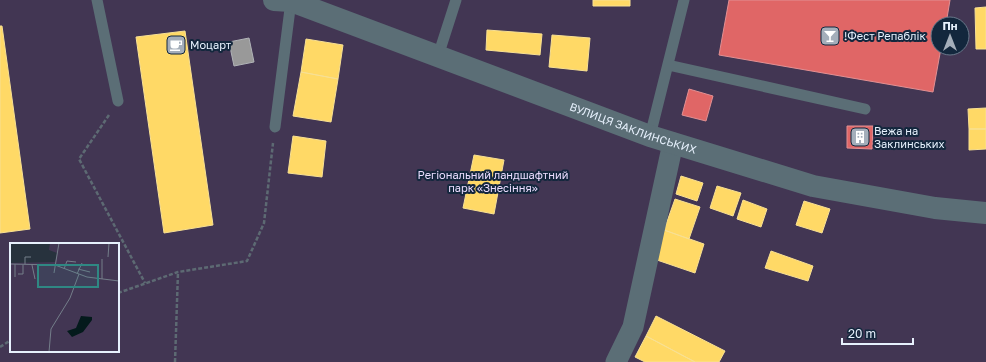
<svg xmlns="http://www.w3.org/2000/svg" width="986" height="362" font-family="'Golos Text',sans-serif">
<rect width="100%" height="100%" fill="#27323d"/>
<!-- green -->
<path fill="#423653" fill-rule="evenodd" d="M0 0H986V362H0ZM938 24H962V48H938ZM11 244H118V351H11Z"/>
<!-- homes -->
<path fill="#ffd966" stroke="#f8e093" d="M593 0H630V6H593Z
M986 7V49H976L975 8Z
M0 26H2L30 229 0 233Z
M487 30 542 34 540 55 486 50Z
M185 31 213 225 164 233 136 37Z
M552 35 590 38 587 71 549 67Z
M306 39 343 45 338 79 301 72Z
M301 72 338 79 331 122 293 116Z
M986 108V129H969L968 109Z
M969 129H986V149L969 150Z
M293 136 326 141 322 177 288 173Z
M474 155 504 160 494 214 463 208Z
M681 176 703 183 697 201 676 194Z
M717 186 741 193 733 216 710 208Z
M675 199 700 207 689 239 664 230Z
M743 200 767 209 761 227 737 219Z
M804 201 830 209 822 233 796 225Z
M664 230 704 244 695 273 654 259Z
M771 251 813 266 808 281 765 268Z
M656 316 725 351 719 362H695L646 336Z
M646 336 695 362H645L635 357Z"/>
<!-- shops -->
<path fill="#e06666" stroke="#e29093" d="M729 0H950L946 24H938V48H941L933 92 719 55Z
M689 89 713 96 706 121 682 115Z
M847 126H873L872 149 847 148Z"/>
<!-- industry -->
<path fill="#999" stroke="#b0b3b7" d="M249 38 254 62 234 66 229 42Z"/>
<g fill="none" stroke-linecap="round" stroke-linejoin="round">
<!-- path -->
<path stroke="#5d6a73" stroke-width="2.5" stroke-dasharray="4 2" stroke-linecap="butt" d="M109 115 79 159 145 283
M118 293 178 272 247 261 264 223 273 143
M0 347 11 340
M175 362 178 272"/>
<!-- service -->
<path stroke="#5b6e76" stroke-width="11" d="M97 0 118 101
M438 56 456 0
M668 65 865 109
M275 127 291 1
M650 136 684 0"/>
<!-- minor -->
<path stroke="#5b6e76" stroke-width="21" d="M616 362 633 327 673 143"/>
<!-- tertiary -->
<path stroke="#5b6e76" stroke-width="22" id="s1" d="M274 0 291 1 650 136 813 186 935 208 986 213"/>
</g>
<!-- icons -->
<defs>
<g id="bar-square" transform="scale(1)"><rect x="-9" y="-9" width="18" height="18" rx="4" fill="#a4aeba" stroke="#13273d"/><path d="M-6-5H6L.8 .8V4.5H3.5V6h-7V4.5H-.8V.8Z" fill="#fff"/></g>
<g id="cafe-square" transform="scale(1)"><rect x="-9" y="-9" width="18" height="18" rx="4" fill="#a4aeba" stroke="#13273d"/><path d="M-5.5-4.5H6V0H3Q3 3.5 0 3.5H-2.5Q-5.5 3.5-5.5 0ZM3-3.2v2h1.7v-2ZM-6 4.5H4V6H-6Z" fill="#fff"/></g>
<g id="building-square" transform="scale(1)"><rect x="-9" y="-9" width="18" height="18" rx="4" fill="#a4aeba" stroke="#13273d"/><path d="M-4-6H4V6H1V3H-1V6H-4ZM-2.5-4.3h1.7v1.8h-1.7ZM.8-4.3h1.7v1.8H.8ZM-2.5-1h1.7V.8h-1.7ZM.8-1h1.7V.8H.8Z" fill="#fff"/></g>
</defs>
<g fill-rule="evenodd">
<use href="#bar-square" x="830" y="36"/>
<use href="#cafe-square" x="176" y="45"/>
<use href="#building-square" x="860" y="137"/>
</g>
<g text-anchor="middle" stroke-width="4" stroke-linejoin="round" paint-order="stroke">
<!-- poi labels -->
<g font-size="11" fill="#e7f1fd" stroke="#13273d" text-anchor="start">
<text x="844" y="40">!Фест Репаблік</text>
<text x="190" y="49">Моцарт</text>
<text x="874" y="135">Вежа на<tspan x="874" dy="13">Заклинських</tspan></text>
</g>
<!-- street labels -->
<g font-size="11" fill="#e7f1fd" stroke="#13273d">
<text dy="4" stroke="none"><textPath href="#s1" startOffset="382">ВУЛИЦЯ ЗАКЛИНСЬКИХ</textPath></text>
</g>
<!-- park labels -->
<g font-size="11" fill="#ebdcfe" stroke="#13273d">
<text x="493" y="179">Регіональний ландшафтний<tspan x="493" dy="13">парк «Знесіння»</tspan></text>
</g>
</g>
<!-- overview -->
<g transform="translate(10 243)">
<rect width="109" height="109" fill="#27323d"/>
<path d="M40 0H109V109H0V20L45 19 47 10 39 7Z" fill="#423653"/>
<path d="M71 73 82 74V77L73 89 62 94 57 88 66 85Z" fill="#041a1c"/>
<path fill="none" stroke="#747e8a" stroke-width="1" d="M98 14 99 0M0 21 45 22 77 34 109 38M15 21V14H21M22 22 25 36M54 26 57 18 66 19M68 26 80 29M44 30 49 0M8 31H13V22M67 31 72 20M5 34V21M92 36V16M39 109 41 86 60 55 69 31"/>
<path fill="#2f8883" fill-opacity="0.15" stroke="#2f8883" stroke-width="2" d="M28 22H88V44H28Z"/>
<rect width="109" height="109" fill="none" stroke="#e7f1fd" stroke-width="2"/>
</g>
<!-- north arrow -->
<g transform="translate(950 36)"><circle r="19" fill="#13273d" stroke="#68788a"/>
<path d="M0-3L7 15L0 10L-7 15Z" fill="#a4aeba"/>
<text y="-6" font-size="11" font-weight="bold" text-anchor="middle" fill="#e7f1fd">Пн</text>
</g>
<!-- scale -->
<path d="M842 338v6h71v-6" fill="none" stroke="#e7f1fd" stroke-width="2"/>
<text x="848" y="338" font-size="12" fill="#e7f1fd" stroke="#13273d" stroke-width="3" paint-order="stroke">20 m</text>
</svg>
